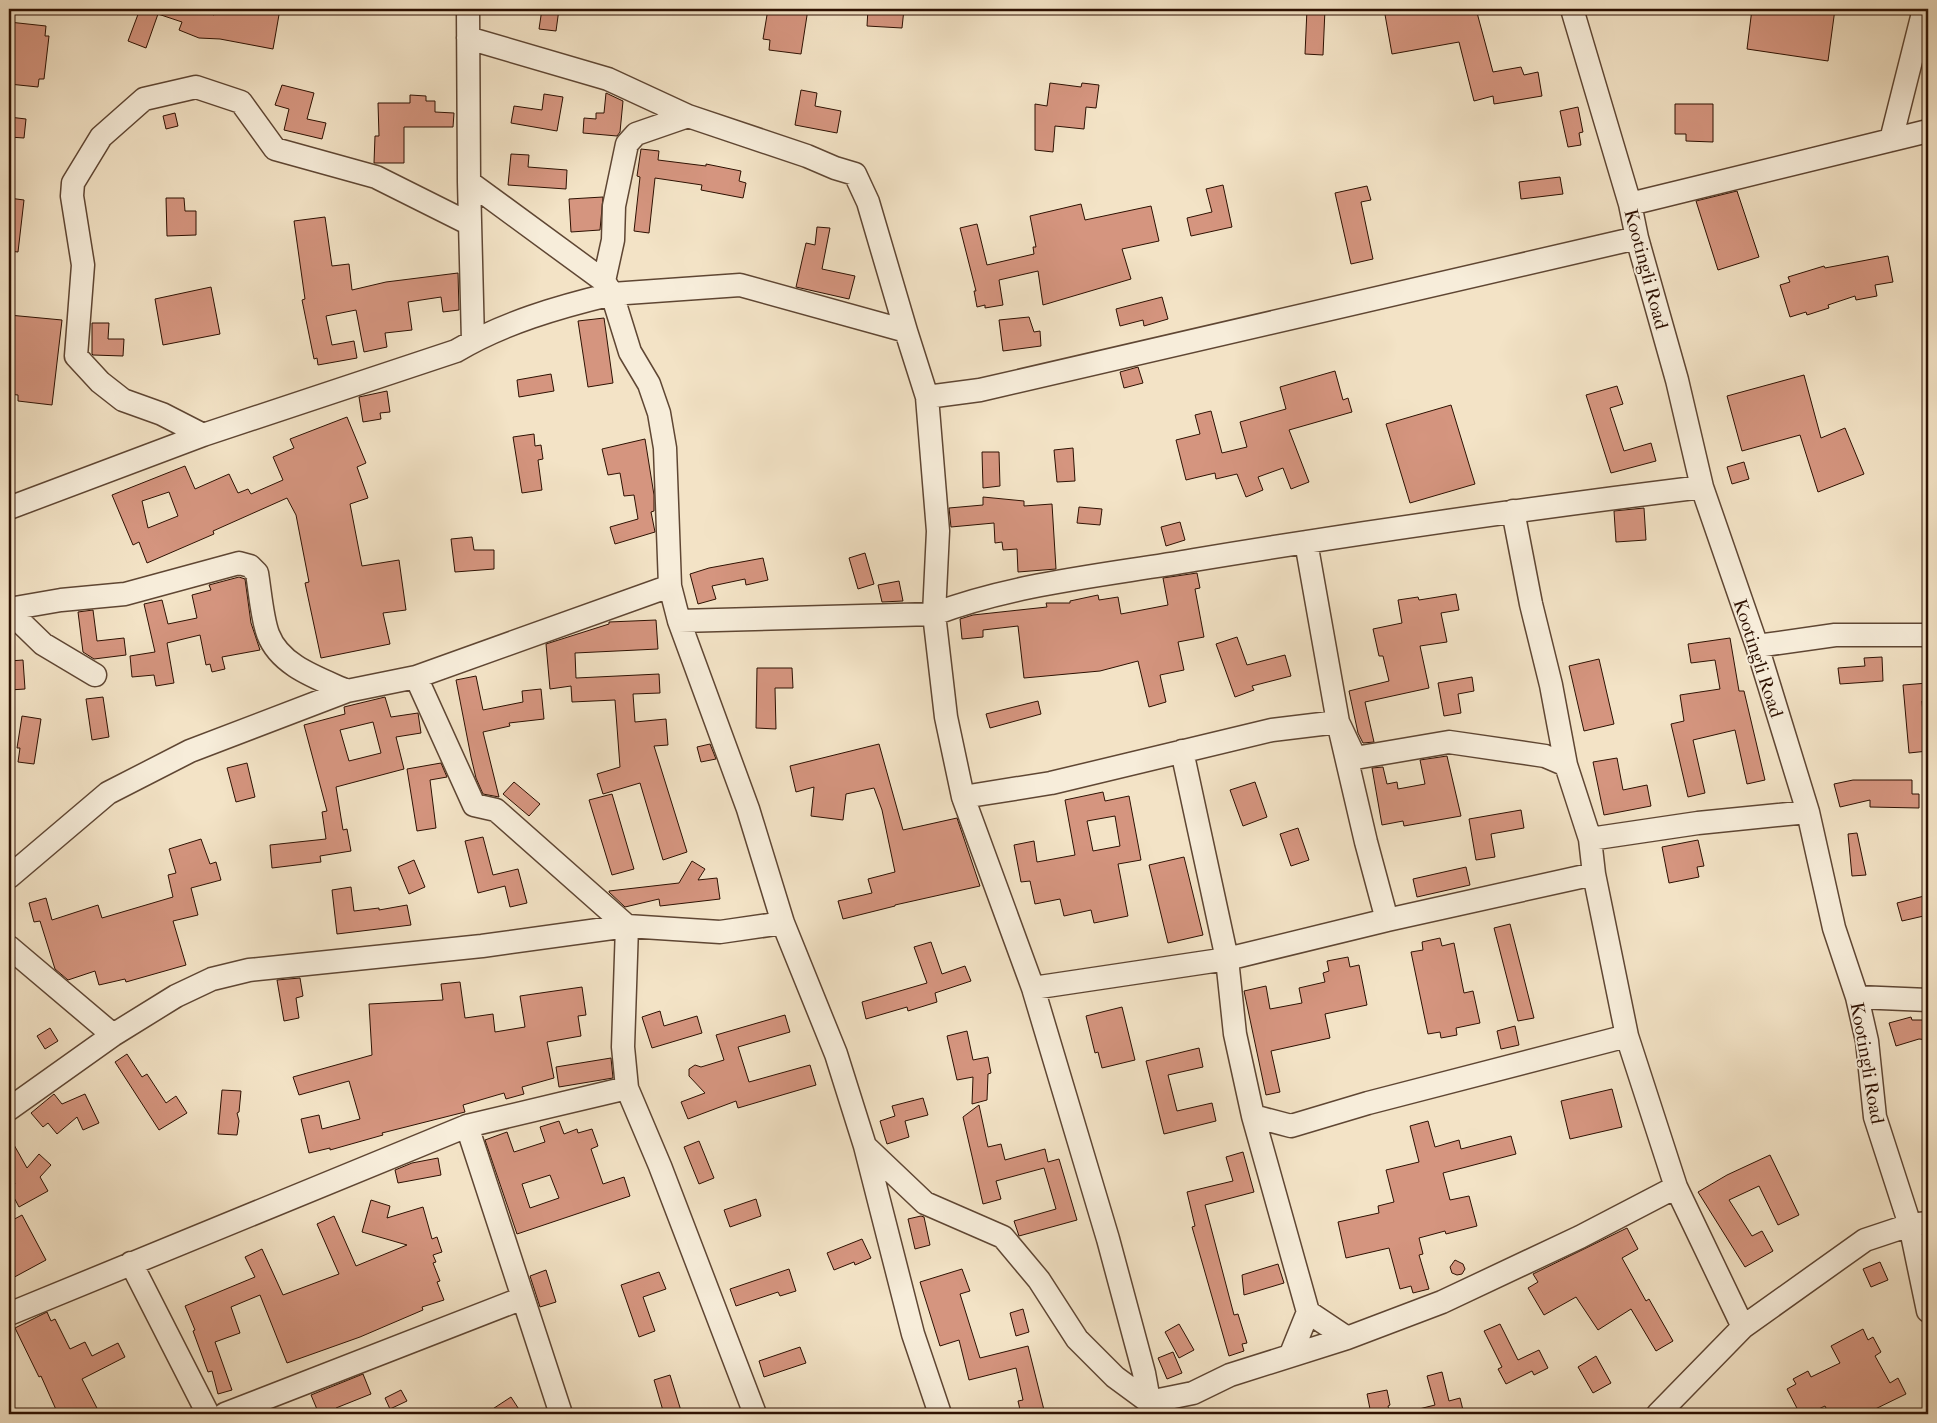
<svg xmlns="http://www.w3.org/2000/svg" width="1937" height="1423" font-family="'IM FELL French Canon',serif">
<rect width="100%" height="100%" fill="#f3e3c6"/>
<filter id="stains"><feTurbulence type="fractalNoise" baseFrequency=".004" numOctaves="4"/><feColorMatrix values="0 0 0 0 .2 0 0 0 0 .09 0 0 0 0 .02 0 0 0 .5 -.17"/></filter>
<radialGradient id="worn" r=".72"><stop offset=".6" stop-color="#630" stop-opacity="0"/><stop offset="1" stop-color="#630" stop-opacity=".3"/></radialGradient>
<!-- building -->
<path fill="#d5957f" stroke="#2e1102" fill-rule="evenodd" d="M140 9H198L214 15 215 9H280L273 49 220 39 199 38 179 30 182 22 158 14 146 48 128 41Z
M542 9H559L556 31 539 29Z
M768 9H808L801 54 769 50 770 40 763 39Z
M868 9H904L902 28 867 26Z
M1307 9H1325L1323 55 1305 54Z
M1384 9H1476L1493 72 1521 67 1524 75 1538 72 1542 96 1494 104 1493 96 1474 101 1459 42 1392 54Z
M1752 9H1835L1828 61 1747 49Z
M9 22 46 26 45 36H49L44 79H39L38 87 9 84Z
M1050 83 1081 87 1082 83 1099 85 1096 108 1086 107 1084 129 1055 126 1053 152 1035 150V104L1047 106Z
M282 85 314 93 307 119 326 123 322 139 284 130 289 109 275 105Z
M801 90 817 93 815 106 841 111 837 133 795 125Z
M606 93 623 101 620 132 617 136 583 133 584 118 596 119V113H604Z
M544 94 563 97 557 131 511 123 514 106 542 110Z
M410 95 426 96V101H435V112L454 113 453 127H404V163H374L375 136H379L378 103H410Z
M1675 104H1713V142L1686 141V134H1675Z
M1578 107 1583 132 1579 133 1581 145 1568 147 1560 111Z
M175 113 178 126 166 129 163 116Z
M9 117 26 119 24 138 9 137Z
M641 149 659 151 658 160 706 166V164L741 171 739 181 746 183 743 198 701 190 702 185 655 178 649 233 634 231 640 177 637 176Z
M511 154 529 155 528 167 567 170 566 189 508 185Z
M1560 177 1563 194 1521 199 1519 182Z
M1223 185 1232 227 1191 236 1187 218 1212 212 1206 189Z
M1367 186 1371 200 1361 202 1373 259 1351 264 1335 193Z
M1737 191 1759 257 1718 270 1696 201Z
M603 197 600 230 571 232 569 199Z
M9 198 24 200 18 252 9 251Z
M166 198H184L185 211H196V235L167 236Z
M1081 204 1085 220 1151 206 1159 241 1122 249 1131 279 1043 305 1038 271 999 280 1003 305 985 308V305L977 307 974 291H976L960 228 977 224 987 265 1034 254 1033 247H1036L1030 216Z
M325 217 332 266 349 264 352 290 386 282 458 273 459 310 443 312 441 297 408 302 412 330 385 333 387 347 364 352 356 310 326 316 332 345 354 341 357 358 318 365 317 358 314 359 302 300 305 299 294 221Z
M817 227 830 228 822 269 855 276 849 299 796 287 806 243 815 245Z
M1888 256 1893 282 1875 285 1877 296 1856 300 1855 296 1828 305 1829 308 1807 315 1806 312 1790 317 1780 285 1790 282 1788 277 1824 266 1825 268Z
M211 287 220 334 163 345 155 299Z
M1162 297 1168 319 1144 326 1143 320 1120 326 1116 309Z
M9 315 62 320 52 405 18 401V395L9 394Z
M1029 317 1034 332 1040 331 1041 346 1003 351 999 320Z
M604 318 613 383 588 387 578 321Z
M92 323H109L108 339H124L123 356 93 355 92 354Z
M1138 367 1143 383 1124 388 1120 372Z
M1335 371 1343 400 1348 398 1352 412 1289 430 1309 482 1291 489 1283 468 1258 477 1263 490 1246 497 1237 474 1216 479 1215 473 1186 480 1176 440 1200 434 1195 415 1211 411 1222 453 1247 447 1240 422 1286 409 1280 387Z
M551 374 554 391 519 397 517 380Z
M1804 375 1821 438 1845 428 1864 474 1818 492 1800 435 1742 451 1727 396Z
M1617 386 1623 404 1610 408 1624 451 1651 443 1656 461 1611 473 1586 395Z
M387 391 390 412 380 413 381 419 363 422 359 397Z
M1451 405 1475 484 1410 503 1386 424Z
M347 417 366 463 357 467 368 498 350 504 362 566 399 560 406 610 383 613 390 644 321 658 305 583 309 582 296 515 287 498 213 531 214 534 147 563 139 542 133 545 112 495 185 466 195 489 229 474 238 493 248 489 251 494 283 480 273 457 294 448 290 439ZM169 492 178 516 148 528 142 501Z
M534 434 535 446 541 445 543 459 538 460 542 490 522 493 513 437Z
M645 439 654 495V511L651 512 655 532 615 544 610 527 638 519 634 495 624 496 620 473 608 475 602 449Z
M1073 448 1075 481 1057 482 1054 450Z
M982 452H999L1000 486 983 488Z
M1744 462 1749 479 1732 484 1727 467Z
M983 497 1024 501V506L1052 504 1056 569 1018 572 1017 549 1003 550 1002 542 995 543 994 523 951 527 949 508 983 505Z
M1079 507 1102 509 1100 525 1077 523Z
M1644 508 1646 540 1616 542 1614 511Z
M1180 522 1185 540 1166 546 1161 527Z
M472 537 474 550H494V569L455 572 451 539Z
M865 553 874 584 858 589 849 558Z
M763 558 768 580 746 585 745 579 712 586 716 599 698 604 690 574 709 568Z
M1197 573 1200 588 1195 589 1204 637 1178 642 1184 670 1160 675 1166 702 1149 707 1138 661 1100 671 1024 678 1018 626 983 630V637L962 639 960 619 973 615 1047 607 1046 603H1070V601L1098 595 1099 600 1118 597 1121 614 1168 605 1163 578Z
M239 577 245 579 251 623 260 650 222 657 225 669 212 672 210 664 206 665 200 635 167 643 174 683 156 686 154 675 132 677 130 656 155 652 144 604 162 600 168 624 197 618 192 595 211 590 209 585Z
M899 581 903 601 882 602 878 585Z
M1456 594 1459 610 1441 613 1447 642 1420 646 1429 688 1365 702 1374 742 1363 743 1358 733 1349 691 1389 681 1383 656H1379L1373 629 1402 623 1398 600 1418 597 1419 600Z
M93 610 97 641 124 638 126 655 94 659 83 652 78 612Z
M656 620 658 649 575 653 576 678 659 674 660 693 633 694 635 722 666 719 668 745 654 746 687 852 663 860 640 783 603 794 597 774 620 767 615 700 572 702 571 686 550 689 546 644 609 624V622Z
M1237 637 1247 665 1285 655 1291 676 1252 686 1254 690 1235 697 1216 644Z
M1730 638 1739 691H1744L1765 780 1747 784 1735 730 1693 740 1705 793 1688 797 1671 724 1684 721 1680 695 1720 689 1715 660 1691 663 1688 644Z
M1882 657 1883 681 1840 684 1838 668 1865 666 1864 658Z
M1599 659 1614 724 1584 731 1569 666Z
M23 660 25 689 9 690V661Z
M757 668H792L793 688H775L776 729 756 728Z
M476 676 483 710 523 702 522 691 541 689 544 719 509 723 510 726 483 732 499 797 483 794 476 778 471 757 456 680Z
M1472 677 1474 691 1458 694 1461 713 1444 716 1438 683Z
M1928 683V700L1922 701 1924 727H1928V751L1909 753 1903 685Z
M103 697 109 737 92 740 86 699Z
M385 697 391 717 418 713 421 733 396 737 404 769 336 787 343 830 347 829 351 851 320 856 321 862 272 868 270 845 326 839 322 812 327 811 304 725 345 714 344 707ZM373 722 381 753 349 761 340 730Z
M1038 701 1041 714 990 728 986 714Z
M22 716 41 719 34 764 18 762 20 748H17Z
M710 744 716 759 701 762 697 747Z
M879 744 903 830 957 818 980 886 895 905V906L843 919 838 901 872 893 868 879 895 872 882 810 874 788 846 794 843 820 811 816 814 787 796 792 790 766Z
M1447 756 1461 816 1404 826 1403 821 1382 825 1372 768 1383 767 1387 784 1397 782 1398 789 1425 784 1420 760Z
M1617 758 1623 790 1647 785 1651 806 1604 815 1593 762Z
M247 763 255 797 236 802 227 768Z
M441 763 447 777 430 780 436 828 417 831 407 769Z
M1853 780H1912V794H1919V808L1870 807V800L1840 807 1834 784Z
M514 782 540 804 529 816 503 794Z
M1255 782 1267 817 1243 826 1230 790Z
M1103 792 1105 801 1129 796 1141 860 1118 864 1128 916 1094 923 1091 910 1064 916 1060 899 1035 904 1030 881 1021 882 1014 845 1034 841 1037 862 1075 855 1065 800ZM1115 816 1120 846 1093 851 1087 821Z
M612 794 634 869 612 875 589 800Z
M1521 810 1524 828 1491 834 1495 857 1476 860 1469 819Z
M1298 828 1309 860 1291 866 1280 834Z
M1857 833 1866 875 1852 876 1848 834Z
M483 837 493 875 518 869 527 903 510 907 505 886 478 893 465 841Z
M201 839 210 864 216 862 221 880 191 888 198 915 173 921 186 965 126 982 125 979 99 985 95 971 68 980 55 969 40 921 34 922 29 903 46 898 52 920 98 905 102 918 173 897 168 875 176 873 169 849Z
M1698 840 1704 866 1697 867 1699 877 1669 883 1662 847Z
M1184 857 1203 935 1168 943 1149 865Z
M414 860 425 887 409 894 398 867Z
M692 861 705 869 698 880 717 878 720 899 660 906 659 899 625 907 609 892V891L679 883Z
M1466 867 1470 885 1417 897 1413 879Z
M351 887 354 911 379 908V910L407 905 411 925 337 934 332 890Z
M1928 895V915L1902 921 1897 903Z
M1510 924 1534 1018 1518 1021 1494 928Z
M1440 938 1442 946 1454 943 1464 993 1473 991 1480 1023 1456 1028 1457 1035 1441 1038 1440 1032 1428 1034 1411 952 1423 950 1422 942Z
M931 942 942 974 965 966 971 981 935 993 937 1002 908 1011 907 1007 866 1019 862 1002 927 983 914 947Z
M1348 957 1350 967 1359 965 1367 1005 1325 1014 1330 1038 1271 1051 1280 1092 1266 1095 1244 991 1266 986 1270 1009 1302 1003 1299 988 1325 982 1323 973 1329 971 1327 961Z
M300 978 303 996 296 998 299 1018 284 1021 277 980Z
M460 982 465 1018 493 1014 495 1032 525 1027 520 996 582 987 586 1015 578 1016 581 1036 547 1042 554 1078 522 1087 524 1094 506 1099 504 1093 463 1105 465 1112 382 1133 383 1135 330 1150V1148L309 1153 301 1119 319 1115 322 1129 360 1119 349 1081 299 1095 293 1077 372 1055 369 1004 443 1000 441 984Z
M1122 1007 1135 1060 1102 1068 1098 1052 1095 1053 1086 1016Z
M660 1011 664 1026 697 1016 702 1033 652 1048 642 1017Z
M785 1015 790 1032 738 1047 749 1082 810 1065 816 1085 738 1108 736 1101 688 1119 681 1102 705 1093 689 1076V1069L695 1065 701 1067 724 1060 716 1035Z
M1911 1017 1912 1020H1928V1040L1919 1039 1896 1046 1889 1023Z
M1515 1026 1519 1045 1501 1049 1497 1031Z
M50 1028 58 1041 45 1049 37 1036Z
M967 1031 973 1060 988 1057 991 1073 988 1074 987 1100 972 1104 973 1077 957 1080 947 1036Z
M1199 1048 1203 1067 1168 1075 1177 1111 1212 1103 1216 1121 1164 1134 1146 1061Z
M127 1054 142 1077 147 1074 166 1103 176 1096 187 1113 159 1130 115 1062Z
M611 1058 613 1078 559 1087 556 1067Z
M1612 1089 1622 1127 1570 1139 1561 1101Z
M222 1090 241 1091 239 1112 237 1113 239 1121 237 1135 218 1134Z
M54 1094 62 1104 85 1094 99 1123 83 1130 77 1117 57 1134 48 1123 43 1127 31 1113Z
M923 1098 928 1115 905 1121 909 1137 887 1144 880 1121 895 1116 892 1106Z
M979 1105 988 1147 1001 1144 1005 1160 1045 1149 1048 1162 1059 1159 1077 1220 1019 1236 1014 1221 1056 1209 1044 1168 996 1181 1001 1199 983 1204 963 1117Z
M559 1121 564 1134 577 1129 578 1133 592 1129 598 1146 591 1149 603 1184 624 1177 630 1196 517 1234 485 1140 507 1132 514 1152 545 1142 540 1127ZM550 1175 559 1198 530 1208 522 1184Z
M1428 1121 1435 1147 1459 1140 1461 1149 1511 1136 1516 1154 1443 1173 1450 1200 1469 1196 1477 1226 1446 1234 1445 1231 1419 1238 1423 1254 1419 1255 1429 1289 1413 1293 1411 1286 1400 1289 1389 1248 1346 1258 1338 1222 1379 1213 1378 1206 1394 1202 1386 1170 1419 1162 1410 1126Z
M9 1136 27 1168 39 1154 51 1165 40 1177 48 1191 19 1207 9 1188 15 1184 9 1174Z
M699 1141 714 1178 699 1184 684 1147Z
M1243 1152 1254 1192 1205 1205 1234 1315 1238 1314 1247 1343 1242 1344 1244 1351 1229 1356 1192 1227 1195 1226 1187 1192 1233 1181 1226 1157Z
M1770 1155 1799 1215 1778 1225 1759 1186 1729 1200 1752 1236 1762 1231 1773 1251 1745 1267 1698 1192 1727 1175Z
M438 1158 441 1175 398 1183 395 1170 412 1163Z
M756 1199 761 1216 730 1227 724 1210Z
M371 1200 390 1206 387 1218 423 1207 432 1239 437 1237 442 1252 433 1255 436 1262 433 1263 440 1281 437 1282 444 1300 422 1307 423 1310 360 1337 287 1363 260 1295 231 1307 240 1333 215 1342 232 1390 218 1394 212 1371 208 1372 193 1331 195 1330 185 1306 255 1277 245 1257 262 1249 283 1295 339 1274 317 1224 334 1216 356 1266 407 1245 362 1232Z
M22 1215 46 1260 9 1280V1222Z
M921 1216 924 1217 930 1245 915 1249 908 1219Z
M1627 1228 1638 1249 1622 1258 1646 1301 1649 1299 1673 1341 1656 1351 1631 1309 1598 1330 1576 1297 1544 1315 1528 1288 1538 1282 1533 1274Z
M862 1239 871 1258 855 1265 854 1262 834 1270 827 1253Z
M1455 1260 1463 1264 1465 1269 1462 1274 1457 1275 1452 1273 1450 1267Z
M1880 1262 1888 1280 1871 1287 1863 1269Z
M1278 1264 1284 1283 1244 1295 1242 1275Z
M789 1269 796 1291 780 1296 778 1292 736 1306 730 1289Z
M962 1269 970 1291 960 1294 980 1358 1028 1346 1045 1414H1021L1018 1401 1023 1400 1016 1368 969 1380 959 1340 940 1346 920 1282Z
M546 1270 556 1302 540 1307 530 1276Z
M659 1272 666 1289 643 1297 655 1331 639 1337 621 1285Z
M1023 1309 1029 1332 1016 1336 1010 1313Z
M47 1312 51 1321 55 1319 70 1349 85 1342 92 1356 118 1343 125 1357 82 1379 100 1414H58L41 1376 39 1377 15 1328Z
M1179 1324 1194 1350 1179 1358 1165 1332Z
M1500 1324 1518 1360 1539 1350 1548 1368 1534 1375 1532 1371 1506 1384 1498 1369 1502 1367 1484 1331Z
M1863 1329 1868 1340 1873 1337 1881 1352 1875 1356 1890 1383 1898 1378 1906 1394 1865 1414H1829L1825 1406 1808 1414H1800L1787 1389 1796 1384 1793 1379 1808 1371 1811 1377 1840 1363 1831 1346Z
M800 1347 806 1363 764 1377 759 1361Z
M1173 1352 1182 1373 1167 1379 1158 1358Z
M1596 1356 1611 1383 1593 1393 1578 1367Z
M1442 1372 1449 1401 1460 1398 1464 1414H1415V1410L1435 1405 1427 1376Z
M363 1374 371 1394 336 1408 339 1414H319L311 1395Z
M670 1375 682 1414H664L654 1380Z
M401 1390 407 1401 390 1409 385 1398Z
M1387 1390 1390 1405 1388 1406 1390 1414H1371L1367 1394Z
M511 1397 522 1414H485Z"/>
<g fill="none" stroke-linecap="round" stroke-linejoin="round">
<!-- minor casing -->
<g stroke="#5f4633" stroke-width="25">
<path id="minor" d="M468 9 469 182 473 341
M1572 9 1630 204 1637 238 1677 380 1702 487 1757 646 1808 812 1834 928 1857 997 1867 1041 1875 1117 1910 1225 1928 1311
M468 38 608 79 688 116 807 156 835 168 855 174 868 202 906 331 927 397 938 531 934 614 946 717 963 797 1051 783 1272 730 1338 722 1355 758 1449 742 1545 756 1566 765
M688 116 636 134 627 144 614 206 613 240 604 281 612 294 740 285 906 331
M1891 140 1922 17V9
M469 182 604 281
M1630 204 1928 131
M927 397 980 390 1637 238
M203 435 162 414 123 400 100 382 76 356 83 265 72 196 73 183 101 137 144 99 196 87 241 102 275 149 376 177 470 224
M9 508 203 435 456 351C503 323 558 307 612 294L630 352 649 384 659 413 665 448 670 586 679 621 748 809 783 923 836 1054 865 1146 913 1334 940 1414
M1513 511 1531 604 1551 685 1566 765 1590 839 1594 874 1627 1036 1676 1187 1743 1327
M1306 542 1338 722 1366 842 1387 920 1594 874
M9 609 61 600 125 594 239 563 250 566 257 573C260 591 262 618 268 634 280 666 318 678 347 691
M9 611 43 644 95 675
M679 621 934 614C1016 583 1108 575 1194 560 1363 532 1532 508 1702 487
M1757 646 1835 635H1928
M416 677 474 805 496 810 627 926 623 1047 627 1088 660 1166 755 1414
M963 797 1033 988 1108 1239 1144 1373 1151 1411
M1590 839 1698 823 1808 812
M9 877 108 793 190 751 347 691 416 677 670 586
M9 947 113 1035
M1033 988 1227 959 1182 751
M1857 997 1928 1000
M9 1109 113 1035 176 996 212 979 249 970 482 946 627 926 720 932 783 923
M1253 1116 1291 1126 1368 1103 1627 1036
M467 1126 561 1414
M865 1146 925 1203 1003 1237 1039 1280 1077 1339 1115 1377 1149 1402 1193 1393 1230 1375 1347 1338 1442 1302 1580 1237 1676 1187
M131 1263 208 1414
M1308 1312 1347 1338
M9 1314 467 1126 627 1088
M1291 1354 1308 1312 1253 1116 1235 1034 1227 959 1387 920
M225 1414 523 1298
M1658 1414 1743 1327 1865 1240 1910 1225 1928 1223"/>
</g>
<!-- minor -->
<use href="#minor" stroke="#f7edda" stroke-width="22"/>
</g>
<g text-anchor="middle" stroke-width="4" stroke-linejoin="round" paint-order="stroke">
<!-- street labels -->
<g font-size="19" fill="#2e1102" stroke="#f7edda">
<text transform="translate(1647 269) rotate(75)" y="7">Kootingli Road</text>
<text transform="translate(1759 658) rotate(72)" y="7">Kootingli Road</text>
<text transform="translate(1868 1063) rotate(80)" y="7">Kootingli Road</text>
</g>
</g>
<!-- margin -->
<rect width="1937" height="1423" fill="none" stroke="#f3e3c6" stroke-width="30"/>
<rect x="10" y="10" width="1917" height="1403" fill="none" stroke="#2e1102" stroke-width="2.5"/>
<rect x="15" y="15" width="1907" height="1393" fill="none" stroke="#2e1102"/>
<rect width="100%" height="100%" filter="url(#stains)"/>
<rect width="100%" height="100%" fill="url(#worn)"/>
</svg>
